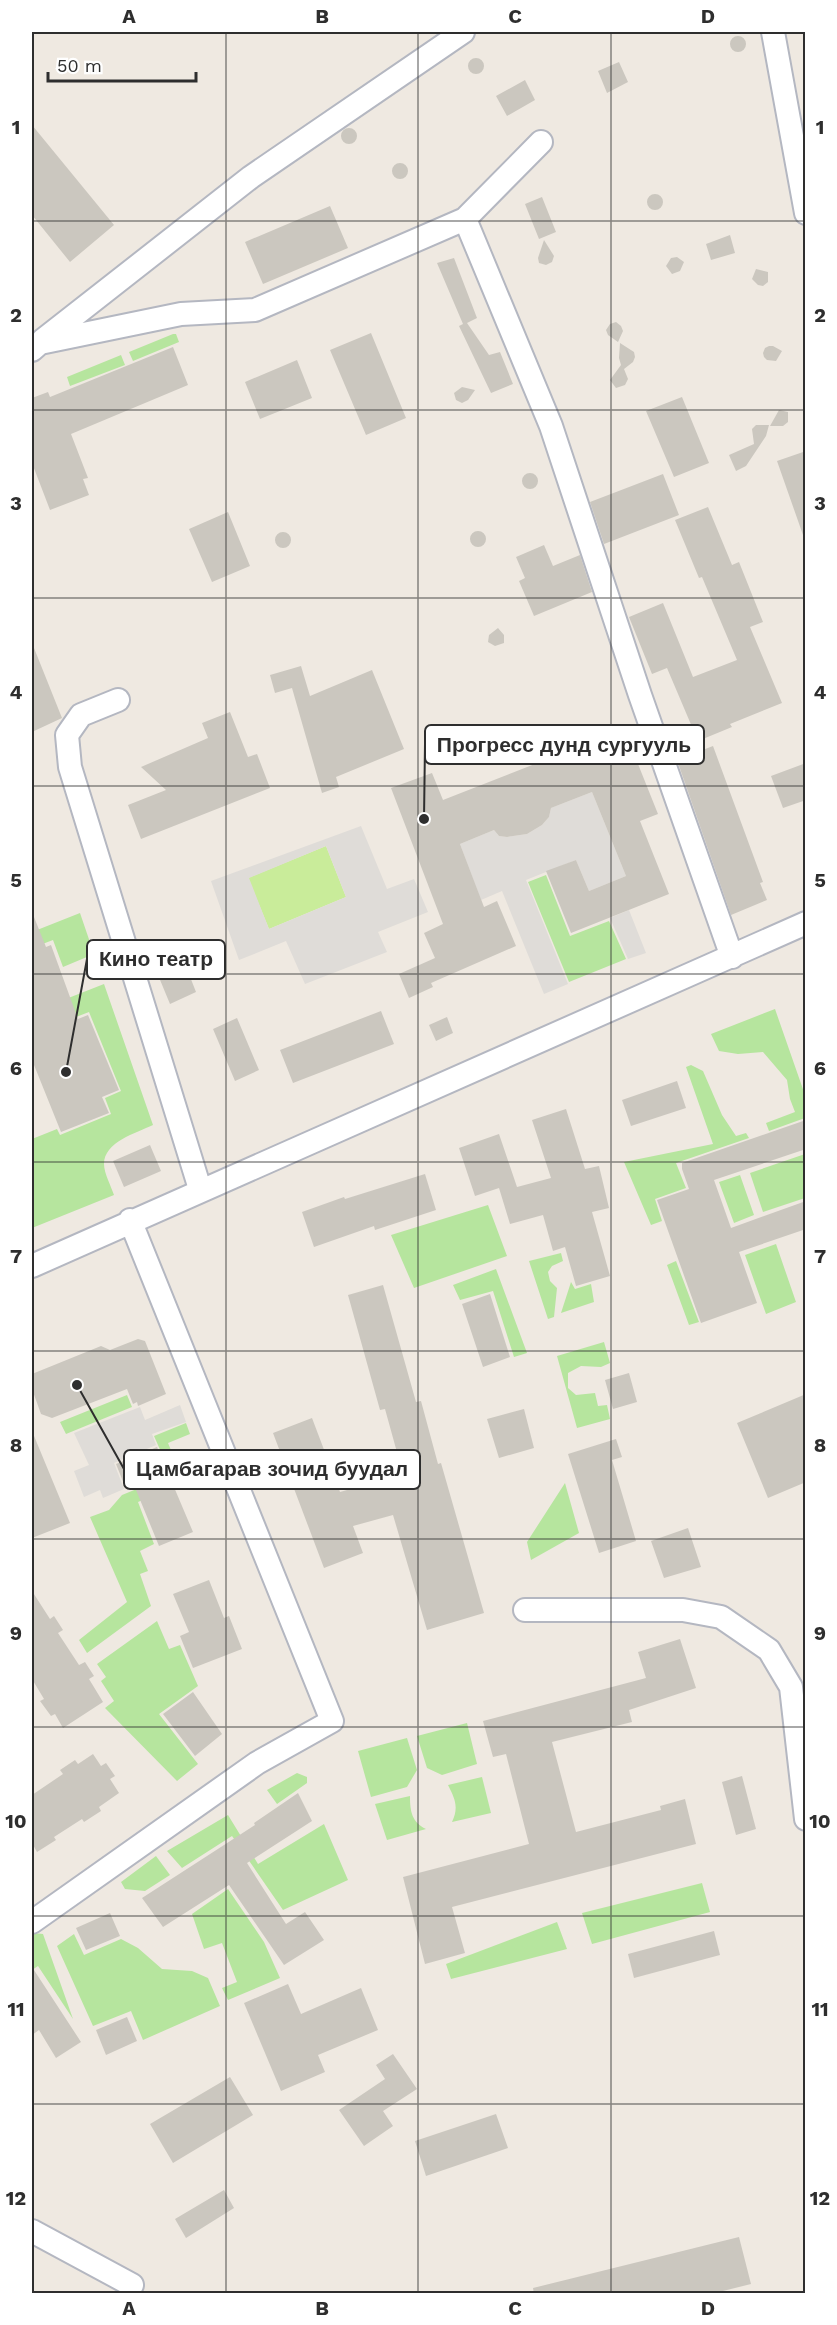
<svg xmlns="http://www.w3.org/2000/svg" width="837" height="2325" font-family="'Work Sans',sans-serif">
<rect width="100%" height="100%" fill="#efe9e1"/>
<!-- green -->
<path fill="#b6e59e" d="M173 334H176L179 342 133 361 129 352Z
M121 355 125 365 70 386 67 377Z
M546 875 570 936 609 921 626 959 569 982 528 882Z
M80 913 94 954 63 967 53 940 32 948V932Z
M104 984 153 1125C136 1133 104 1142 104 1164 104 1173 111 1186 114 1195L32 1228V1139L57 1129 60 1135 111 1114 105 1098 121 1091 89 1012 32 1034V1015L49 1009 48 1006Z
M775 1009 805 1095V1118L769 1131 766 1123 795 1112 790 1099 787 1080 763 1052 738 1054 719 1051 711 1034Z
M691 1065 703 1071 722 1115 736 1136 746 1133 749 1138 676 1163 686 1188 655 1199 662 1221 651 1225 624 1162 713 1144 686 1067Z
M805 1154V1198L763 1212 750 1173Z
M740 1175 754 1215 734 1223 719 1182Z
M488 1205 507 1256 414 1288 391 1235Z
M776 1244 796 1302 766 1314 745 1255Z
M561 1253 563 1261 552 1266 548 1272 550 1281 557 1288 554 1317 548 1319 529 1261Z
M676 1261 699 1322 689 1325 667 1265Z
M496 1269 527 1353 514 1357 493 1291 460 1300 453 1285Z
M571 1282 575 1289 591 1284 594 1302 561 1313Z
M604 1342 610 1363 601 1367 581 1366 568 1373V1388L576 1395 595 1393 598 1406 607 1405 610 1419 577 1428 557 1356Z
M127 1395 132 1407 66 1434 60 1422Z
M186 1423 190 1434 168 1443 178 1467 169 1470 154 1436Z
M176 1473 181 1484 138 1502 154 1544 140 1551 148 1571 140 1574 151 1606 87 1653 79 1640 127 1602 90 1517 109 1510 122 1495Z
M565 1483 579 1533 531 1560 527 1542Z
M157 1621 169 1649 180 1645 198 1686 159 1714 198 1764 177 1781 105 1708 114 1701 101 1681 106 1677 97 1664Z
M467 1723 477 1764 442 1775 427 1768 417 1736Z
M407 1738 417 1770 407 1787 371 1797 358 1751Z
M297 1773 307 1777V1783L277 1804 267 1790Z
M482 1777 491 1813 452 1822C459 1807 455 1799 448 1785Z
M410 1796C410 1812 412 1822 426 1829L387 1840 375 1804Z
M228 1815 258 1864 324 1824 348 1880 283 1910 232 1836 182 1868 167 1851Z
M156 1856 170 1875 145 1891 125 1889 121 1882Z
M702 1883 710 1912 592 1944 582 1913Z
M228 1889 264 1942 280 1978 228 2000 222 1988 237 1982 222 1943 204 1949 192 1914Z
M557 1922 567 1949 451 1979 446 1964Z
M34 1933 43 1934 73 2019 38 1966 32 1970V1934Z
M74 1934 84 1955 121 1939 138 1948 162 1969 192 1971 208 1978 220 2006 143 2040 131 2011 93 2026 57 1946Z"/>
<!-- pitch -->
<path fill="#c9ec9a" d="M326 846 346 897 269 929 248 878Z"/>
<!-- plaza -->
<path fill="#dfdcd8" fill-rule="evenodd" d="M592 792 626 876 589 891 576 860 526 880 568 984 544 994 502 891 481 900 460 844 494 830 499 836 507 837 527 834 542 825 549 817 551 808Z
M361 826 387 889 414 879 428 912 378 932 387 952 305 984 286 941 239 960 211 881ZM326 846 346 897 269 929 249 878Z
M629 910 646 953 628 959 610 918Z
M180 1405 186 1422 152 1434 156 1445 114 1463 124 1489 103 1498 100 1490 84 1497 74 1471 89 1465 74 1433 140 1407 145 1420Z"/>
<!-- building -->
<path fill="#cbc7bf" d="M730 44a8 8 0 1 1 16 0a8 8 0 1 1-16 0Z
M468 66a8 8 0 1 1 16 0a8 8 0 1 1-16 0Z
M619 62 628 82 607 93 598 71Z
M525 80 535 100 507 116 496 96Z
M32 125 114 225 70 262 32 215Z
M341 136a8 8 0 1 1 16 0a8 8 0 1 1-16 0Z
M392 171a8 8 0 1 1 16 0a8 8 0 1 1-16 0Z
M647 202a8 8 0 1 1 16 0a8 8 0 1 1-16 0Z
M542 197 556 232 539 239 525 204Z
M330 206 348 248 263 284 245 242Z
M730 235 735 253 711 260 706 244Z
M544 240 554 256 552 262 546 265 539 263 538 258Z
M677 257 684 262 680 271 672 274 666 266 671 258Z
M454 258 477 318 467 323 489 355 500 352 513 384 491 393 459 326 463 324 437 263Z
M756 269 768 272V282L763 286 758 285 752 279Z
M616 322 621 326 623 331 618 342 608 335 606 330 610 324Z
M371 333 406 418 366 435 330 350Z
M620 343 634 352 635 357 633 362 624 369 628 379 625 385 616 388 610 380 621 365 619 358Z
M769 346H773L782 351 776 361 767 360 764 357 763 353 765 348Z
M173 347 188 385 71 434 88 478 83 479 89 495 50 510 32 463V398L48 392 50 397Z
M297 360 312 398 260 419 245 382Z
M462 387 475 390 468 400 462 403 456 400 454 393Z
M682 397 709 463 674 477 646 411Z
M779 410 788 412V422L783 426H770Z
M756 425H769L766 436 746 466 736 471 729 455 754 444 752 429Z
M806 451V534L803 535 777 461Z
M522 481a8 8 0 1 1 16 0a8 8 0 1 1-16 0Z
M663 474 679 515 604 544 590 502Z
M708 507 732 565 739 562 763 622 750 627 782 703 730 724 732 727 698 741 667 668 652 674 629 617 663 603 693 677 737 660 702 577 699 578 675 520Z
M228 512 250 566 212 582 189 529Z
M470 539a8 8 0 1 1 16 0a8 8 0 1 1-16 0Z
M275 540a8 8 0 1 1 16 0a8 8 0 1 1-16 0Z
M544 545 553 566 580 555 592 592 534 616 519 581 525 578 516 557Z
M498 628 504 635V643L495 646 488 642 489 635Z
M32 643 62 718 32 732Z
M301 666 310 696 372 670 404 749 336 777 339 787 322 793 292 688 275 693 270 675Z
M230 712 248 757 257 754 270 788 141 839 128 805 166 790 141 767 208 738 202 723Z
M624 729 658 814 640 821 669 894 571 933 546 871 576 860 589 891 626 876 592 792 551 808 549 817 542 825 527 834 507 837 499 836 494 830 460 844 484 907 497 901 516 946 431 983 433 987 409 998 399 974 435 958 424 933 443 924 391 788 432 773 443 800Z
M713 746 763 882 760 883 767 900 731 915 677 760Z
M806 763V800L783 808 771 776Z
M32 912 46 947 51 945 78 1019 88 1015 119 1090 102 1097 109 1113 61 1132 32 1060Z
M185 964 196 992 170 1004 158 975Z
M381 1011 394 1044 293 1083 280 1050Z
M447 1017 453 1033 436 1041 429 1025Z
M237 1018 259 1070 235 1081 213 1029Z
M677 1081 686 1108 631 1126 622 1100Z
M566 1109 585 1169 599 1166 609 1208 592 1212 610 1276 576 1286 565 1247 553 1251 543 1215 510 1224 499 1188 475 1196 459 1148 499 1134 517 1187 551 1178 532 1120Z
M806 1120V1149L714 1180 731 1228 806 1201V1229L739 1252 757 1303 701 1323 657 1200 689 1189 682 1169V1163Z
M150 1145 161 1171 124 1187 113 1161Z
M425 1174 436 1210 375 1230 374 1226 314 1247 302 1212 344 1197 345 1199Z
M383 1285 416 1402 421 1401 438 1464 441 1463 484 1613 427 1630 393 1515 353 1526 363 1553 324 1568 273 1433 312 1418 340 1492 403 1474 385 1409 380 1410 348 1295Z
M490 1294 510 1357 483 1367 462 1304Z
M138 1339 145 1341 166 1394 138 1406 137 1402 133 1404 127 1389 52 1418 41 1414 32 1389V1374L101 1346 110 1350Z
M629 1373 637 1402 613 1409 605 1380Z
M806 1394V1482L768 1498 737 1423Z
M524 1409 534 1448 499 1458 487 1419Z
M32 1431 70 1523 32 1538Z
M616 1439 622 1457 612 1460 636 1541 599 1553 568 1454Z
M157 1447 193 1532 159 1546 134 1485 126 1489 116 1464Z
M688 1528 701 1567 664 1578 651 1541Z
M209 1580 224 1618 229 1616 242 1649 193 1668 180 1636 189 1632 173 1594Z
M32 1591 50 1619 54 1616 63 1630 58 1633 79 1665 85 1662 94 1676 89 1679 103 1702 63 1728 55 1714 51 1716 40 1701 44 1699 32 1679Z
M680 1639 696 1688 629 1710 632 1722 552 1742 576 1832 661 1810 660 1806 685 1799 696 1844 452 1907 465 1953 425 1964 403 1877 529 1844 506 1754 493 1757 483 1721 646 1678 638 1652Z
M193 1692 222 1734 195 1756 163 1714Z
M93 1754 101 1766 106 1763 115 1776 110 1779 119 1793 99 1807 101 1811 84 1822 82 1819 54 1837 56 1840 37 1852 32 1843V1795L63 1774 60 1770 75 1760 78 1764Z
M742 1776 756 1829 736 1835 722 1782Z
M298 1793 312 1821 247 1863 286 1924 305 1912 324 1940 284 1965 229 1885 163 1927 142 1898 255 1825 254 1823Z
M110 1913 120 1936 86 1950 76 1928Z
M714 1931 720 1955 634 1978 628 1954Z
M32 1967 81 2042 56 2058 39 2030 32 2035Z
M288 1984 301 2014 361 1988 378 2030 318 2055 325 2072 281 2091 244 2003Z
M127 2017 137 2041 106 2055 96 2030Z
M393 2054 417 2089 383 2111 393 2126 364 2146 339 2110 385 2079 376 2065Z
M230 2077 253 2115 173 2163 150 2124Z
M496 2114 508 2148 426 2176 415 2141Z
M224 2190 234 2208 186 2238 175 2219Z
M739 2237 751 2284 711 2294H534L533 2288Z"/>
<g fill="none" stroke-linecap="round" stroke-linejoin="round">
<!-- minor casing -->
<g stroke="#b4b7c1" stroke-width="26">
<path id="minor" d="M773 32 806 213
M465 219 551 426 640 695 732 957
M43 340 251 177 463 32
M32 350 40 343 181 314 255 310 465 219 541 142
M118 700 81 715 67 735 70 767 200 1189
M32 1266 806 923
M525 1610H683L721 1617 769 1650 791 1687 806 1819
M32 1922 257 1763 332 1721 130 1220
M32 2231 132 2285"/>
</g>
<!-- minor -->
<use href="#minor" stroke="#fff" stroke-width="22"/>
</g>
<!-- grid -->
<path fill="none" stroke="#2e2e2e" stroke-width="1.5" stroke-opacity="0.55" d="M226 32V2294M418 32V2294M611 32V2294M32 221H806M32 410H806M32 598H806M32 786H806M32 974H806M32 1162H806M32 1351H806M32 1539H806M32 1727H806M32 1916H806M32 2104H806"/>
<!-- callouts -->
<path fill="none" stroke="#2e2e2e" stroke-width="2" d="M424 819L425 744M66 1072L87 959M77 1385L124 1469"/>
<g fill="#2e2e2e" stroke="#fff" stroke-width="2">
<circle cx="424" cy="819" r="6"/>
<circle cx="66" cy="1072" r="6"/>
<circle cx="77" cy="1385" r="6"/>
</g>
<g fill="#fff" stroke="#2e2e2e" stroke-width="2">
<rect x="425" y="725" width="279" height="39" rx="6"/>
<rect x="87" y="940" width="138" height="39" rx="6"/>
<rect x="124" y="1450" width="296" height="39" rx="6"/>
</g>
<g font-size="21" text-anchor="middle" font-weight="bold" fill="#2e2e2e">
<text x="564" y="752">Прогресс дунд сургууль</text>
<text x="156" y="966">Кино театр</text>
<text x="272" y="1476">Цамбагарав зочид буудал</text>
</g>
<!-- border -->
<rect width="837" height="2325" fill="none" stroke="#ffffff" stroke-width="66"/>
<!-- scale -->
<path d="M48 72v9h148v-9" fill="none" stroke="#2e2e2e" stroke-width="3"/>
<text x="57" y="72" font-size="18" fill="#2e2e2e" stroke="#ffffff" stroke-width="4.5" paint-order="stroke">50 m</text>
<rect x="33" y="33" width="771" height="2259" fill="none" stroke="#2e2e2e" stroke-width="2"/>
<g font-size="20" text-anchor="middle" font-weight="bold" fill="#2e2e2e">
<text x="129" y="23">A</text>
<text x="322" y="23">B</text>
<text x="515" y="23">C</text>
<text x="708" y="23">D</text>
<text x="16" y="134">1</text>
<text x="820" y="134">1</text>
<text x="16" y="322">2</text>
<text x="820" y="322">2</text>
<text x="16" y="510">3</text>
<text x="820" y="510">3</text>
<text x="16" y="699">4</text>
<text x="820" y="699">4</text>
<text x="16" y="887">5</text>
<text x="820" y="887">5</text>
<text x="16" y="1075">6</text>
<text x="820" y="1075">6</text>
<text x="16" y="1263">7</text>
<text x="820" y="1263">7</text>
<text x="16" y="1452">8</text>
<text x="820" y="1452">8</text>
<text x="16" y="1640">9</text>
<text x="820" y="1640">9</text>
<text x="16" y="1828">10</text>
<text x="820" y="1828">10</text>
<text x="16" y="2016">11</text>
<text x="820" y="2016">11</text>
<text x="16" y="2205">12</text>
<text x="820" y="2205">12</text>
<text x="129" y="2315">A</text>
<text x="322" y="2315">B</text>
<text x="515" y="2315">C</text>
<text x="708" y="2315">D</text>
</g>
</svg>
